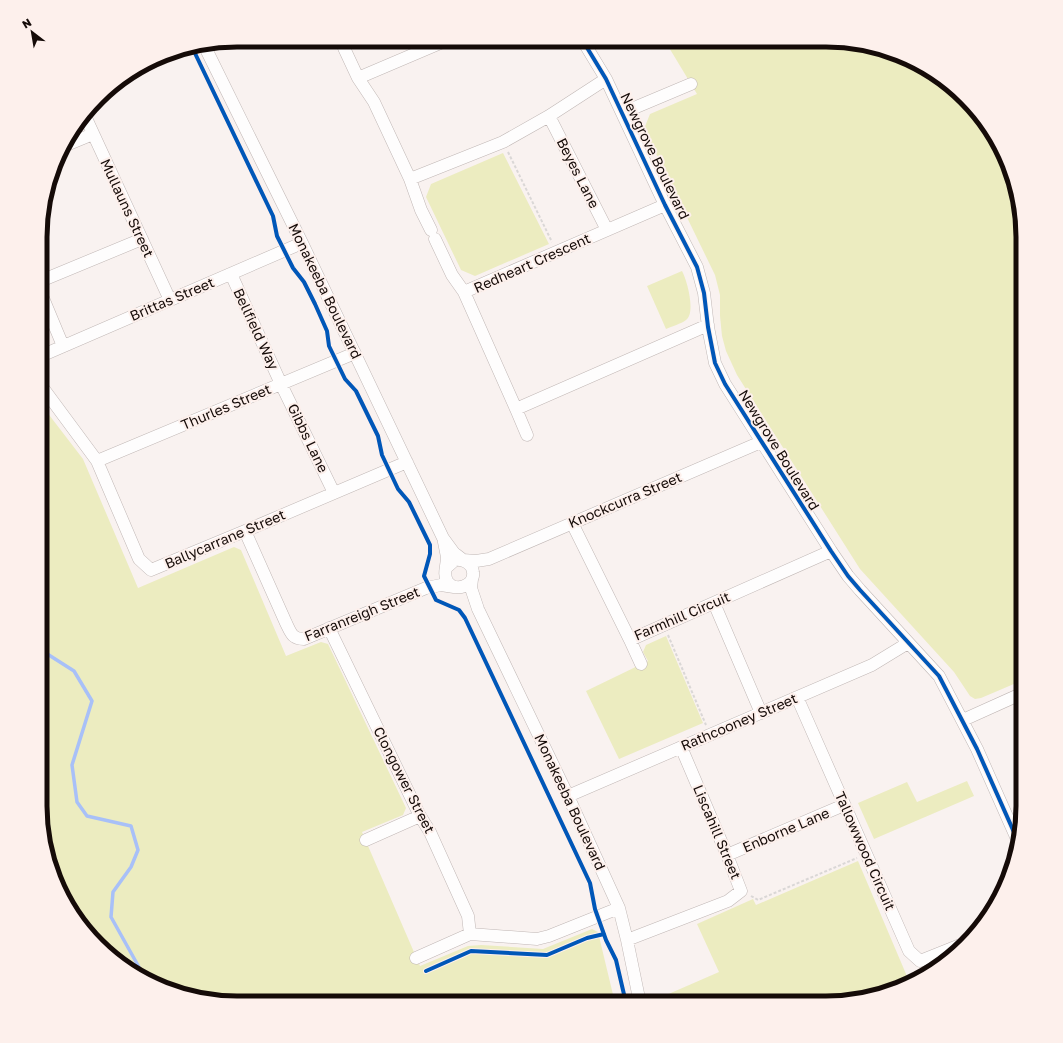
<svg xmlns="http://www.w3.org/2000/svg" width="1063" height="1043" font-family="'Golos Text',sans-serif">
<rect width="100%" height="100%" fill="#f9f2f0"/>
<!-- green -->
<path fill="#ececc0" d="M665 41 852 42 924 66 982 117 1008 162 1023 224V680L981 698 975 699 970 696 954 672 860 569 737 375 726 351 722 336 720 316V295L715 275 644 129 650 114 697 94Z
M503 153 549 244 475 276 461 270 426 197 431 184Z
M682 271C687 280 696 313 686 320 681 324 672 326 666 329L647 286Z
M43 407 83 459 138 588 234 547 241 550 286 656 321 642 328 644 406 808 403 815 362 832 420 966 468 946 481 945 543 949 592 929 598 932 615 1003H224L150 983 81 926 55 881 40 819Z
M666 636 703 723 619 759 586 691 648 661 643 652 646 645Z
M967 781 974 796 874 839 858 803 907 782 917 802Z
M858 861 909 981 926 974 901 988 839 1003H658L657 999 719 972 697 924 753 899 756 905Z"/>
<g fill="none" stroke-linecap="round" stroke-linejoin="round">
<!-- stream -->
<path stroke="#a8c0f8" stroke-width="3.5" d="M41 650 74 671 92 701 72 765 77 802 87 816 131 826 138 850 131 867 113 892 111 917 145 978"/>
<!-- minor casing -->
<g stroke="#c0b7b5" stroke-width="13">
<path id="minor" d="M445 41 358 78 374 102 410 179 503 142 549 116 606 79
M583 41 606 79 665 205 697 267 704 293 708 327 715 363 725 384 831 551 848 576 860 590 939 676 977 749 1017 839
M204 45 302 243 443 538 454 553 463 560
M344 48 358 78
M622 113 691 84
M85 116 170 300
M549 116 607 230
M64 146 93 134
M410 179 421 210 431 230
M665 205 464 292 516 409 708 325
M435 239 452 275 464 292
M231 274 281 384 334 493
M43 280 142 239
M43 298 63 346
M43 355 302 243
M43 388 97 461 139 559 151 570 245 531 407 462
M516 409 527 435
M97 461 355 353
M572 523 630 640 831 551
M245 531 286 623C291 633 292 639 304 639L426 588 441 585 454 587
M444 542C445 547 446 552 447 557 447 565 443 574 447 581 455 593 475 586 473 572 472 563 463 559 455 560L446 568
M463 560 476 561 489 559 761 442
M472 579 471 588 478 609 568 796 619 908 627 940 640 1003
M714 603 761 713
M329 628 420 816 430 832 468 916 470 934
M630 640 641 664
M797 697 909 951 920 961 960 945
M963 720 1023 693
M568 796 872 665 908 643
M366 840 420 816
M727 855 844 805
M627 940 728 901 741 891 727 855 681 747
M416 958 470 934 537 939 549 936 619 908"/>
</g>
<!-- path -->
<path stroke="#dad7d6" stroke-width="2" stroke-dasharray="3 2" stroke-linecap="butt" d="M508 152 552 242
M668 635 706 725
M751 896 758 900 857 858"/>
<!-- minor -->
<use href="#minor" stroke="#fefdfd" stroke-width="12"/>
<!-- cycleway casing -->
<g stroke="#fdf0ec" stroke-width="6">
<path id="cycleway" d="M583 41 606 79 665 205 697 267 704 293 708 327 715 363 725 384 831 551 848 576 860 590 939 676 977 749 1017 839
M192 47 273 216 277 236 293 268 304 282 315 304 327 331 329 346 345 379 356 391 378 436 382 455 398 489 409 502 430 545V554L424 576 436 600 459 610 465 618 590 883 595 909 606 940 616 960 626 1003
M426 971 471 951 547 955 587 938 604 934"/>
</g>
<!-- cycleway -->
<use href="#cycleway" stroke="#0057b8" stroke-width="4"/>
</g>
<g text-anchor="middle" stroke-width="4" stroke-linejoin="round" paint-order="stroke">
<!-- street labels -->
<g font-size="14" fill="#150b08" stroke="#fdf0ec">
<text transform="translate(655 156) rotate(64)" y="5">Newgrove Boulevard</text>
<text transform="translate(578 173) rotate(63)" y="5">Beyes Lane</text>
<text transform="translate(127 208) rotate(65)" y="5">Mullauns Street</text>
<text transform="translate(532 263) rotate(-24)" y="5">Redheart Crescent</text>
<text transform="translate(325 291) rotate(64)" y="5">Monakeeba Boulevard</text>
<text transform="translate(172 299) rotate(-23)" y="5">Brittas Street</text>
<text transform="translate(256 329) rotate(65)" y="5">Bellfield Way</text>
<text transform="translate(226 407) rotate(-23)" y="5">Thurles Street</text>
<text transform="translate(308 438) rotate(64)" y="5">Gibbs Lane</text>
<text transform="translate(779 450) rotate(58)" y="5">Newgrove Boulevard</text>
<text transform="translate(625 500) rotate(-23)" y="5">Knockcurra Street</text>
<text transform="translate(225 539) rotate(-23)" y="5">Ballycarrane Street</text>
<text transform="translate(362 614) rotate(-22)" y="5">Farranreigh Street</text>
<text transform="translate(682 616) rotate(-23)" y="5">Farmhill Circuit</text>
<text transform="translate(739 722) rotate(-23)" y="5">Rathcooney Street</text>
<text transform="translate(404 780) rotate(63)" y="5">Clongower Street</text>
<text transform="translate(570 802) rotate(65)" y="5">Monakeeba Boulevard</text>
<text transform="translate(786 830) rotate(-23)" y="5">Enborne Lane</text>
<text transform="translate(717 832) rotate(67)" y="5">Liscahill Street</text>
<text transform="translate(865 851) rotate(66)" y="5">Tallowwood Circuit</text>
</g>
</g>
<!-- crop -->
<path d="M0 0H1063V1043H0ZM237 47H826A190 190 0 0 1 1016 237V806A190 190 0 0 1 826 996H237A190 190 0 0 1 47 806V237A190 190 0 0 1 237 47Z" fill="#fdf0ec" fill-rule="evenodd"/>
<path fill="none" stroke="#150b08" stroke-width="5" d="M237 47H826A190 190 0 0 1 1016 237V806A190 190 0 0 1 826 996H237A190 190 0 0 1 47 806V237A190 190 0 0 1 237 47Z"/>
<!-- north arrow -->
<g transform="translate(32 32) rotate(329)" stroke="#fdf0ec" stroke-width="3" paint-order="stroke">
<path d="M0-3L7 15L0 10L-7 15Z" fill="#150b08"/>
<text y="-6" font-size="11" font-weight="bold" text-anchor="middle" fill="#150b08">N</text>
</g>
</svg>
